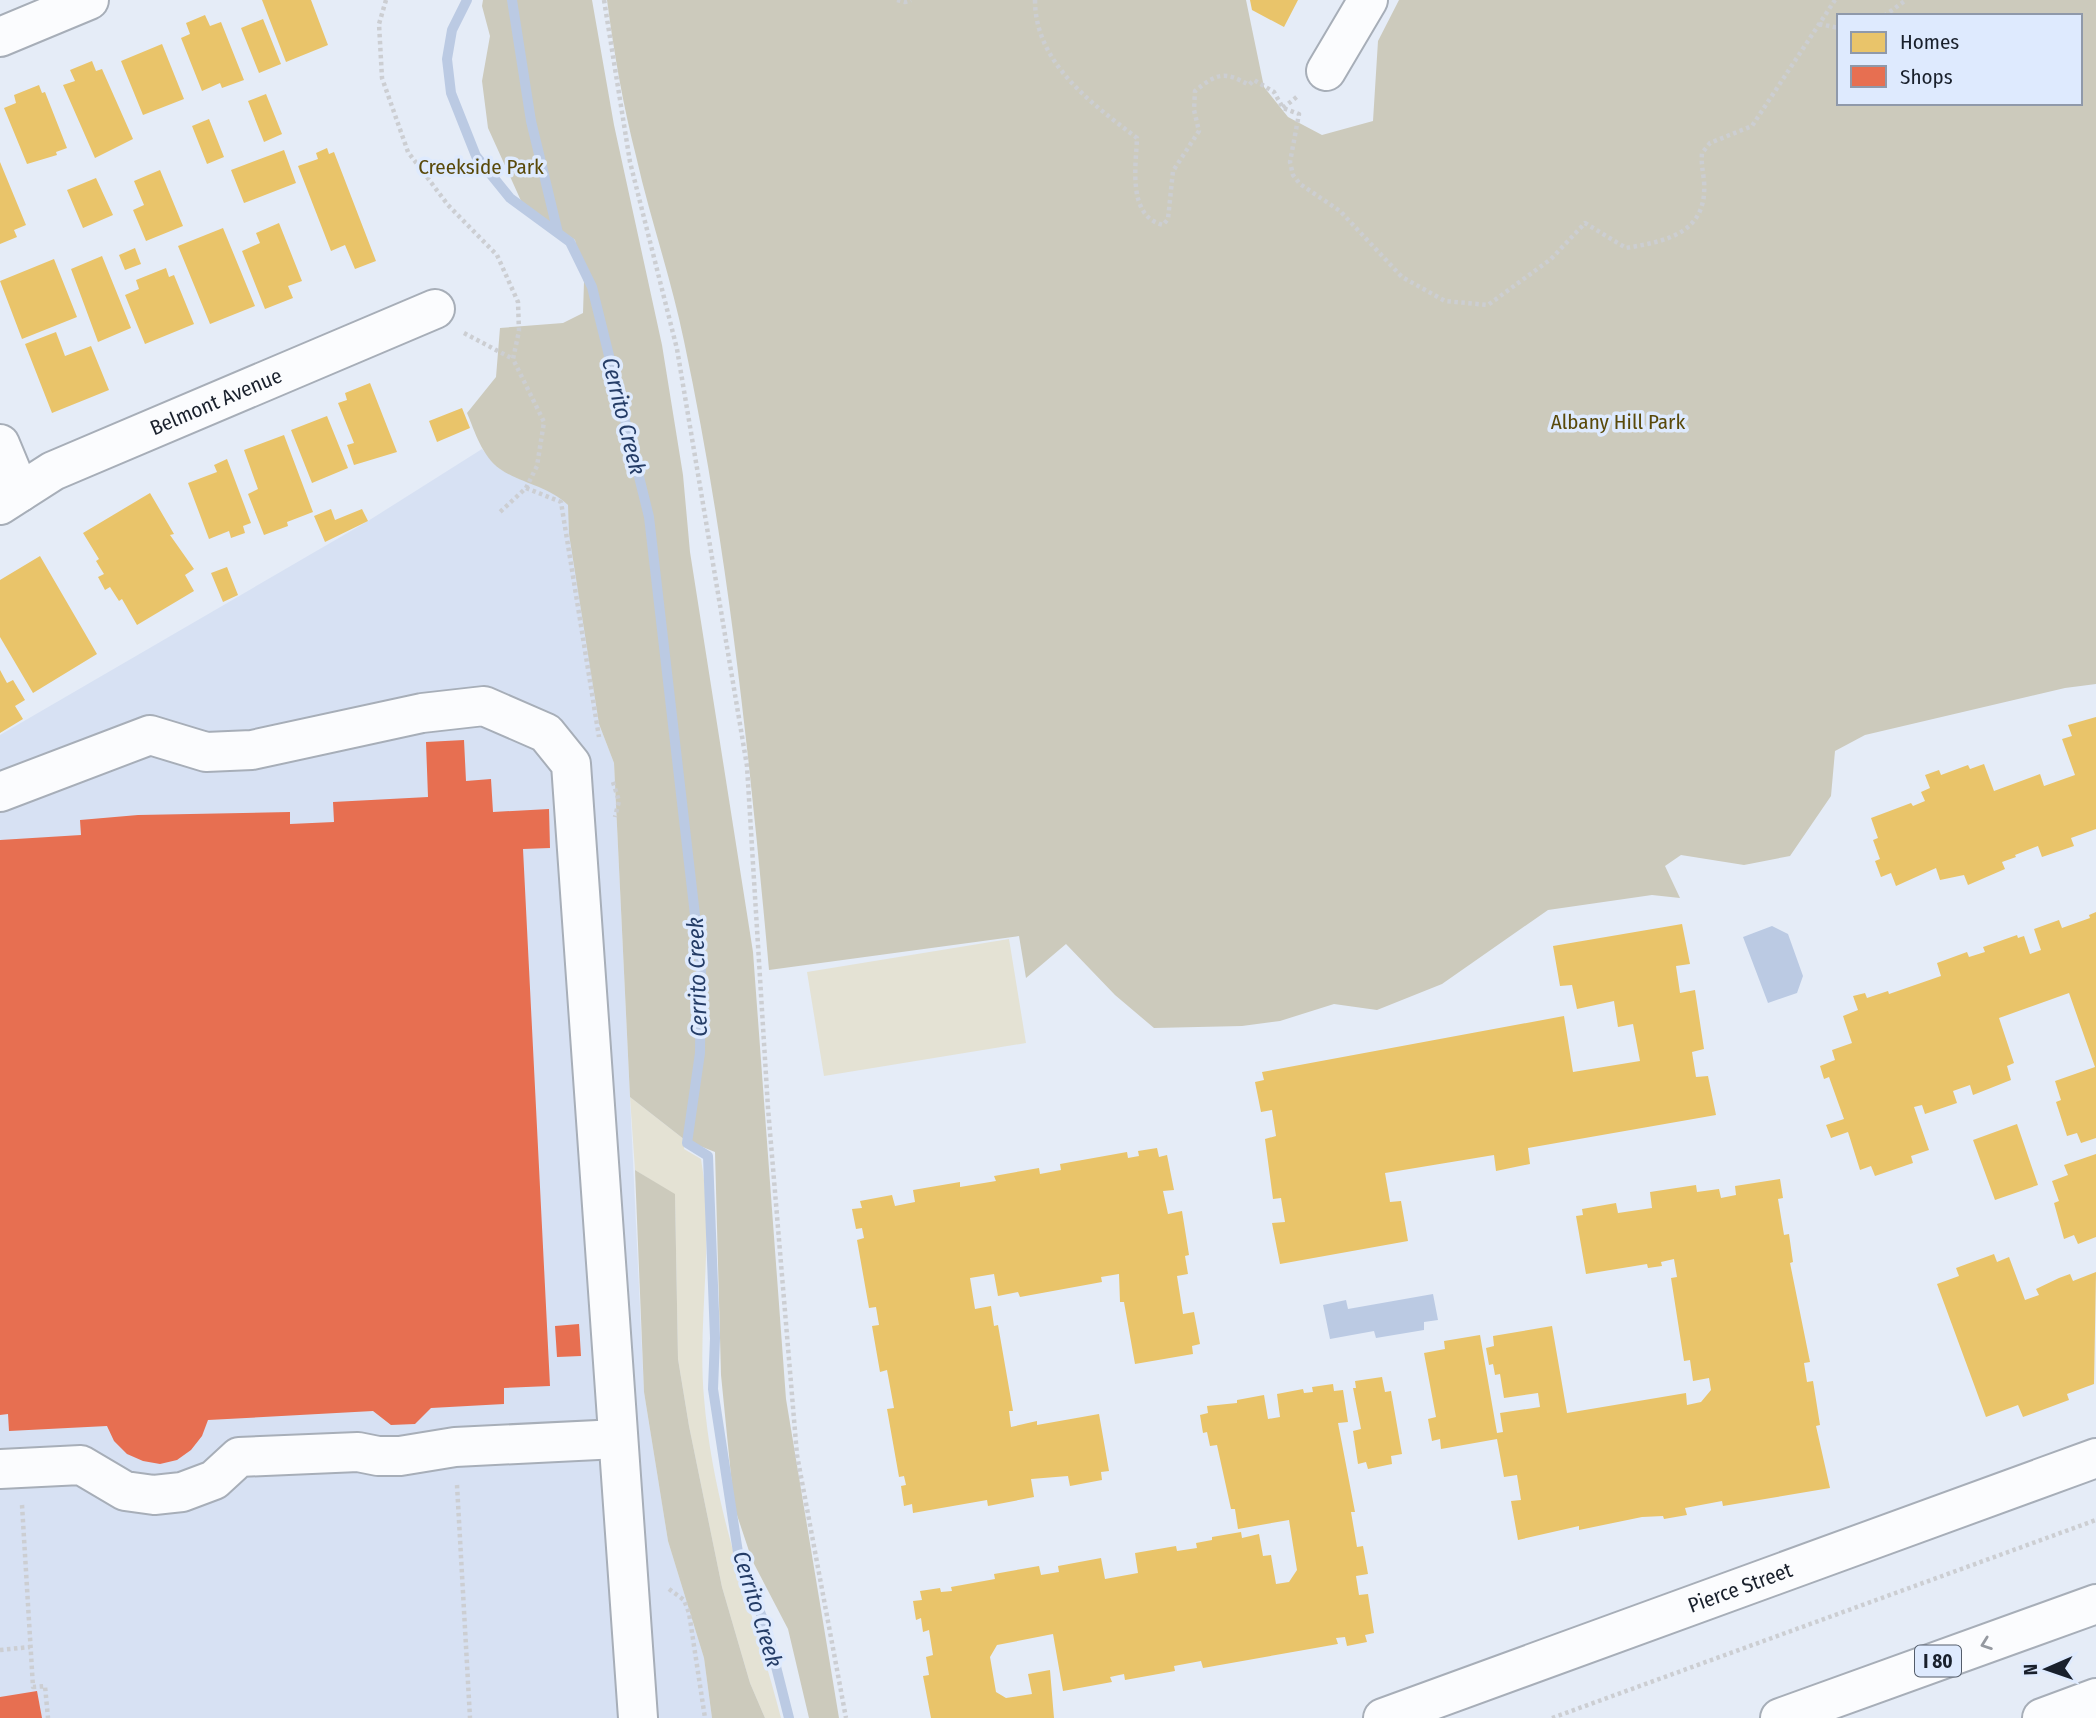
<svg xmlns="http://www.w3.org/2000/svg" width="2096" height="1718" font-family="'Fira Sans Condensed',sans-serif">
<rect width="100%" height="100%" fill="#e5ecf7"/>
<!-- built -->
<path fill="#d7e1f3" d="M482 449 500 469 555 493 568 505 599 724 614 763 644 1392 668 1541 704 1658 712 1718H0V735L368 521Z"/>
<!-- green -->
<path fill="#e4e2d4" d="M1009 939 1026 1043 824 1076 807 972Z
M630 1097 685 1140 684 1149 701 1159C715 1239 697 1318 704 1398 713 1509 753 1611 781 1718H765L750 1683 722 1587 689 1426 678 1359 675 1195 635 1170Z"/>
<!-- forest -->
<path fill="#cccabc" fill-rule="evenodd" d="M483 0H592L614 125 662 345 683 475 690 552 753 952 786 1399 839 1718H809L788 1629 752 1560 734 1506 721 1375 715 1152 685 1140 630 1097 614 763 599 724 569 534 568 505C548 486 522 484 500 469 482 456 475 432 467 413L496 377 500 328 563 323 583 313 584 282 575 240 522 203 488 128 482 81 490 36 482 6Z
M607 0H1246L1264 87 1288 117 1322 135 1373 121 1378 41 1399 0H2096V684L2065 688 1865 735 1835 751 1831 796 1790 856 1744 865 1681 855 1665 866 1680 898 1652 895 1548 910 1442 984 1377 1010 1334 1004 1280 1021 1242 1026 1154 1028 1115 995 1066 944 1026 978 1019 936 769 970C750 760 728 548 684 341 671 278 650 218 636 156 623 105 614 53 607 0ZM1839 16H2080V103H1839Z
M635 1170 675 1194 678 1359 689 1426 722 1587 750 1683 765 1718H712L704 1658 668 1541 644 1392Z"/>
<!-- water -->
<path fill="#bbcae3" d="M1772 926 1788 934 1803 976 1797 993 1768 1003 1743 937Z
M1433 1294 1438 1320 1424 1322V1330L1376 1338 1374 1331 1330 1339 1323 1305 1346 1300 1348 1309Z"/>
<!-- homes -->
<path fill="#e9c46a" d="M262 0H311L328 45 286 62Z
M1250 0H1298L1284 27 1252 10Z
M205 15 210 26 221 22 244 80 222 88 220 83 202 91 181 38 190 34 186 23Z
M263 19 281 64 259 73 241 28Z
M162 44 184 99 143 115 121 61Z
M92 61 96 71 102 69 133 139 95 158 63 85 75 81 70 70Z
M39 85 42 93 45 92 67 148 56 152 57 155 27 164 4 108 16 103 14 95Z
M266 94 282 134 264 142 248 101Z
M209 119 224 157 207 164 192 126Z
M327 148 329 154 334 152 376 261 355 269 345 245 331 251 298 166 318 159 316 153Z
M284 150 296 183 244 203 231 170Z
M0 162 26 225 14 230 17 237 0 244Z
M160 170 183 226 146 241 133 210 144 205 134 181Z
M96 178 113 215 83 228 67 190Z
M279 223 302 281 288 286 293 298 265 309 242 251 260 243 256 233Z
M223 228 255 306 210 324 178 246Z
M135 248 141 264 125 270 119 255Z
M102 256 131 328 98 342 71 269Z
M54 259 77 317 22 339 0 281Z
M166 268 169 277 174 275 194 324 145 344 125 295 139 289 136 280Z
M56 332 65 356 91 346 109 390 52 413 25 344Z
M370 383 397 452 354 465 347 445 354 443 338 403 347 400 345 393Z
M462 408 470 428 437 442 429 421Z
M327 416 348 468 312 483 291 430Z
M284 435 313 512 287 522 288 526 264 535 248 494 258 489 244 450Z
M227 459 251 523 243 526 245 533 231 538 229 531 209 539 188 483 217 472 214 465Z
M150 493 174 534 170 535 194 569 185 575 194 591 137 625 122 599 119 601 110 587 105 590 98 577 104 574 96 561 99 559 83 533Z
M331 509 335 520 362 509 368 521 325 542 314 516Z
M40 556 97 654 33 693 0 637V580Z
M227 567 238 595 223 602 211 573Z
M0 670 7 683 13 680 25 700 15 706 23 719 0 733Z
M2096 717V829L2071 838 2074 846 2042 857 2038 846 2015 855 2016 857 2002 862 2005 869 1968 885 1964 875 1940 880 1936 868 1896 886 1891 873 1881 877 1875 861 1880 859 1873 840 1878 838 1871 818 1911 803 1913 806 1925 801 1921 792 1930 788 1925 775 1939 770 1941 775 1968 765 1970 769 1984 764 1994 791 2040 774 2044 786 2075 775 2062 739 2072 736 2068 725Z
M2096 912V1138L2081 1143 2077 1133 2067 1136 2056 1102 2061 1100 2055 1081 2095 1067 2069 993 1999 1018 2014 1063 2007 1066 2011 1080 1973 1095 1970 1085 1953 1091 1957 1103 1925 1114 1922 1105 1914 1107 1929 1150 1911 1156 1913 1163 1875 1176 1871 1166 1860 1170 1848 1132 1831 1138 1826 1125 1844 1119 1829 1077 1824 1079 1820 1066 1835 1060 1832 1050 1852 1043 1843 1016 1858 1010 1853 996 1865 993 1867 998 1888 991 1889 994 1941 976 1937 963 1967 952 1969 957 1985 952 1983 947 2017 935 2018 938 2024 936 2030 954 2041 950 2034 929 2059 920 2062 928 2090 918 2089 915Z
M1682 924 1690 964 1676 966 1680 993 1695 990 1704 1049 1692 1052 1696 1077 1708 1076 1716 1115 1528 1148 1530 1164 1496 1171 1494 1155 1385 1173 1390 1202 1401 1201 1408 1241 1280 1264 1272 1223 1285 1222 1281 1198 1273 1199 1265 1139 1276 1136 1272 1110 1261 1112 1255 1082 1264 1080 1262 1072 1564 1016 1573 1072 1640 1061 1633 1024 1618 1027 1614 1001 1577 1009 1572 985 1560 986 1553 946Z
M2017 1124 2038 1185 1995 1200 1973 1140Z
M1157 1148 1159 1157 1167 1155 1174 1190 1163 1191 1168 1214 1182 1211 1189 1255 1185 1256 1188 1274 1177 1276 1183 1314 1194 1312 1200 1344 1192 1346 1193 1354 1135 1364 1124 1302H1120L1119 1274 1101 1277 1102 1282 1020 1297 1018 1292 998 1296 994 1274 970 1278 975 1309 991 1306 994 1326 998 1325 1013 1411H1009L1011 1427 1037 1421V1425L1099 1414 1109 1471 1101 1472 1102 1480 1070 1486 1068 1476 1031 1479 1034 1497 988 1506 987 1500 913 1513 912 1504 904 1506 901 1486 906 1485 904 1476 899 1477 887 1409 894 1408 887 1370 880 1372 872 1326 879 1325 876 1307 869 1308 857 1240 864 1238 862 1228 856 1229 852 1209 862 1208 860 1201 892 1195 895 1206 915 1202 913 1190 960 1182V1187L996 1181 994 1176 1039 1168 1040 1174 1061 1170 1060 1164 1127 1152 1128 1158 1139 1156 1138 1151Z
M2096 1154V1237L2078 1244 2074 1235 2064 1239 2054 1203 2059 1201 2052 1181 2068 1175 2064 1165Z
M1780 1179 1783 1198 1778 1199 1784 1235 1789 1234 1793 1262 1790 1263 1810 1362 1804 1363 1807 1382 1813 1381 1820 1425 1816 1426 1830 1488 1723 1506 1722 1501 1685 1508 1687 1515 1664 1519 1663 1516 1642 1517 1579 1530V1526L1518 1540 1511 1501 1521 1500 1517 1475 1504 1477 1497 1439 1441 1449 1440 1439 1432 1441 1428 1419 1436 1417 1424 1353 1445 1349 1444 1341 1480 1335 1497 1433 1503 1432 1500 1413 1540 1407 1538 1393 1504 1398 1500 1374 1495 1375 1493 1364 1489 1365 1486 1348 1494 1346 1493 1336 1552 1326 1567 1413 1686 1393 1687 1405 1701 1402 1711 1390 1709 1378 1693 1381 1690 1360 1684 1361 1671 1278 1677 1277 1674 1259 1661 1262 1662 1266 1648 1268 1647 1264 1586 1274 1576 1216 1583 1215 1582 1209 1616 1203 1618 1213 1652 1208 1650 1192 1696 1185 1697 1192 1719 1189 1721 1198 1736 1195 1735 1186Z
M1994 1254 1997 1262 2009 1257 2025 1300 2039 1295 2036 1289 2059 1278 2070 1274 2073 1281 2096 1272 2094 1384 2067 1394 2069 1400 2023 1417 2018 1405 1986 1417 1937 1284 1959 1276 1956 1268Z
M1382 1377 1385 1392 1391 1391 1402 1454 1391 1456 1392 1464 1368 1469 1366 1462 1358 1464 1353 1431 1361 1429 1353 1388H1356L1355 1381Z
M1333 1384 1334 1391 1343 1390 1348 1422 1338 1423 1355 1512H1351L1357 1547 1363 1546 1368 1574 1356 1576 1359 1595 1368 1594 1374 1633 1365 1635 1367 1642 1347 1646 1345 1637 1336 1638 1338 1644 1203 1668 1201 1661 1174 1666 1175 1671 1125 1680 1124 1674 1110 1677 1112 1682 1063 1691 1053 1634 997 1645 990 1657 996 1692 1006 1698 1032 1694 1028 1674 1050 1670 1054 1718H931L923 1676 929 1675 926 1657 933 1655 929 1630 923 1632 921 1618 916 1620 913 1601 922 1600 920 1591 940 1588 941 1592 952 1591 951 1587 995 1579 994 1574 1039 1566 1041 1575 1059 1572 1058 1566 1101 1558 1105 1579 1138 1573 1135 1553 1176 1546 1177 1551 1197 1548 1196 1543 1212 1540V1537L1241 1532 1242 1538 1259 1534 1263 1556 1271 1555 1276 1584 1289 1582 1297 1570 1289 1520 1238 1529 1235 1509H1231L1217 1445 1210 1446 1207 1432 1203 1433 1200 1415 1208 1413 1207 1406 1237 1403V1400L1264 1395 1268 1419 1280 1417 1277 1394 1303 1389 1304 1393 1313 1392 1312 1387Z"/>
<!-- shops -->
<path fill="#e76f51" d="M464 740 466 781 491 779 493 812 549 809 550 848 523 849 550 1386 504 1388V1404L431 1408 415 1424 391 1425 373 1411 208 1420 202 1436 191 1450 177 1460 160 1464 143 1461 127 1454 114 1441 107 1426 9 1431 8 1414 0 1415V840L81 835 80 820 138 815 290 812V824L334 822 333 802 428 797 426 742Z
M579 1324 581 1356 557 1357 555 1326Z
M37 1691 42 1718H0V1697Z"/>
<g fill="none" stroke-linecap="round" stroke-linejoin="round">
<!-- stream -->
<path stroke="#bbcae3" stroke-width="10" d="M467 0 452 30 447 59 451 93 476 156 510 198 570 242 592 287 649 517 701 967 700 1053 687 1143 708 1156 715 1338 713 1389 739 1559 766 1627 789 1718
M512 0 531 121 558 233"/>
<!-- minor casing -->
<g stroke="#a7aeb8" stroke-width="42">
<g id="minor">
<path d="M0 37 89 0"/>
<path d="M1326 71 1368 0"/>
<path d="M0 444 20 492"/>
<path id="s1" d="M0 505 53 471 435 309"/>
<path d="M0 792 150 735 206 752 252 750 422 713 484 706 546 733 571 764 638 1718"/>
<path d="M0 1469 81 1465 125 1491 154 1495 182 1492 214 1480 239 1457 358 1452 378 1456H400L455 1447 618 1439"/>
<path id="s2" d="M1383 1718 2096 1458"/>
</g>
</g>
<!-- highway casing -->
<g stroke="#a7aeb8" stroke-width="42">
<path id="highway" d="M1780 1718 2096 1604
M2042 1718 2096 1698"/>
</g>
<!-- path -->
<path stroke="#ccced2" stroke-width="4.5" stroke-dasharray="3.5 3.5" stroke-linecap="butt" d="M386 0 379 24 382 78 408 152 448 205 497 255 518 302 519 331 513 359 544 422 537 466 526 488 500 512
M604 0 630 162 677 349 747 766 768 1108 797 1455 846 1718
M897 0 905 2 911 0
M1035 0C1035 63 1091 103 1137 138 1136 166 1127 216 1163 225L1168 219 1173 171 1199 131 1194 110 1195 91C1217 73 1225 71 1249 85L1254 80 1274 92 1283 108 1299 114 1290 162 1293 175 1300 184 1340 211 1402 277 1445 301 1488 305 1551 259 1585 223 1626 248C1667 241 1708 233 1704 181 1703 171 1701 164 1702 153L1710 143 1752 126 1835 0
M1884 16 1906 0
M1819 24 1839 28
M1283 108 1299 95
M464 333 513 359
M526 488 561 502 599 737
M613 782 619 801 615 817
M457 1485 470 1718
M22 1505 33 1687 45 1686 48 1718
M669 1589 684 1600 689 1613 705 1718
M0 1650 30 1647
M1552 1718 2096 1520"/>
<!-- minor -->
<use href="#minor" stroke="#fbfcfe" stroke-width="38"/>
<!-- highway -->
<use href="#highway" stroke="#fbfcfe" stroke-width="38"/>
</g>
<!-- one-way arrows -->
<defs><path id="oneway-chevron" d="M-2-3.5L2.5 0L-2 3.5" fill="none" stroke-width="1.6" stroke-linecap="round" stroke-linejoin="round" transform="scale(1.75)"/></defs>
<use stroke="#9599a0" href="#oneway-chevron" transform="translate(1986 1644) rotate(160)"/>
<g text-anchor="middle" stroke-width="7" stroke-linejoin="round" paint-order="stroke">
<!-- shield labels -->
<rect fill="#deeafe" stroke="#545d6b" stroke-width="2" x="1915" y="1645.5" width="46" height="31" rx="5"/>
<g font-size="19" font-weight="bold" fill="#19202c">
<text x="1938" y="1668">I 80</text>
</g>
<!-- park labels -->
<g font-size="21" fill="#59490a" stroke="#deeafe">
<text x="481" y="174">Creekside Park</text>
<text x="1618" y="429">Albany Hill Park</text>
</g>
<!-- street labels -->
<g font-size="21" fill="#19202c" stroke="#deeafe">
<text dy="7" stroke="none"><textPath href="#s1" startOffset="240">Belmont Avenue</textPath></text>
<text dy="7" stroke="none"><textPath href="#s2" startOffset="380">Pierce Street</textPath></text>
</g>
<!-- water labels -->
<g font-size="23" font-style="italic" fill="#243c66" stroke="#deeafe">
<text transform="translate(624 416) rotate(76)" y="8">Cerrito Creek</text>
<text transform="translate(697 977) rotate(-92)" y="8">Cerrito Creek</text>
<text transform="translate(758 1609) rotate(73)" y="8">Cerrito Creek</text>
</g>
</g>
<!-- legend -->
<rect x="1837" y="14" width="245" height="91" fill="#deeafe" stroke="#8f99aa" stroke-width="2"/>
<rect x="1851" y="32" width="35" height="21" fill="#e9c46a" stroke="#8f99aa" stroke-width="2"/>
<text x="1900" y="49" font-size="21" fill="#19202c">Homes</text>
<rect x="1851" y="66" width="35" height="21" fill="#e76f51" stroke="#8f99aa" stroke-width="2"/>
<text x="1900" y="84" font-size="21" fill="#19202c">Shops</text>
<!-- north arrow -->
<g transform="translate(2047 1669) rotate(268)" stroke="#deeafe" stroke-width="5" paint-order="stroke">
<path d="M0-5L12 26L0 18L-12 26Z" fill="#19202c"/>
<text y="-10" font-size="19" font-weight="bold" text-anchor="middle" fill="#19202c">N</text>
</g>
</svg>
